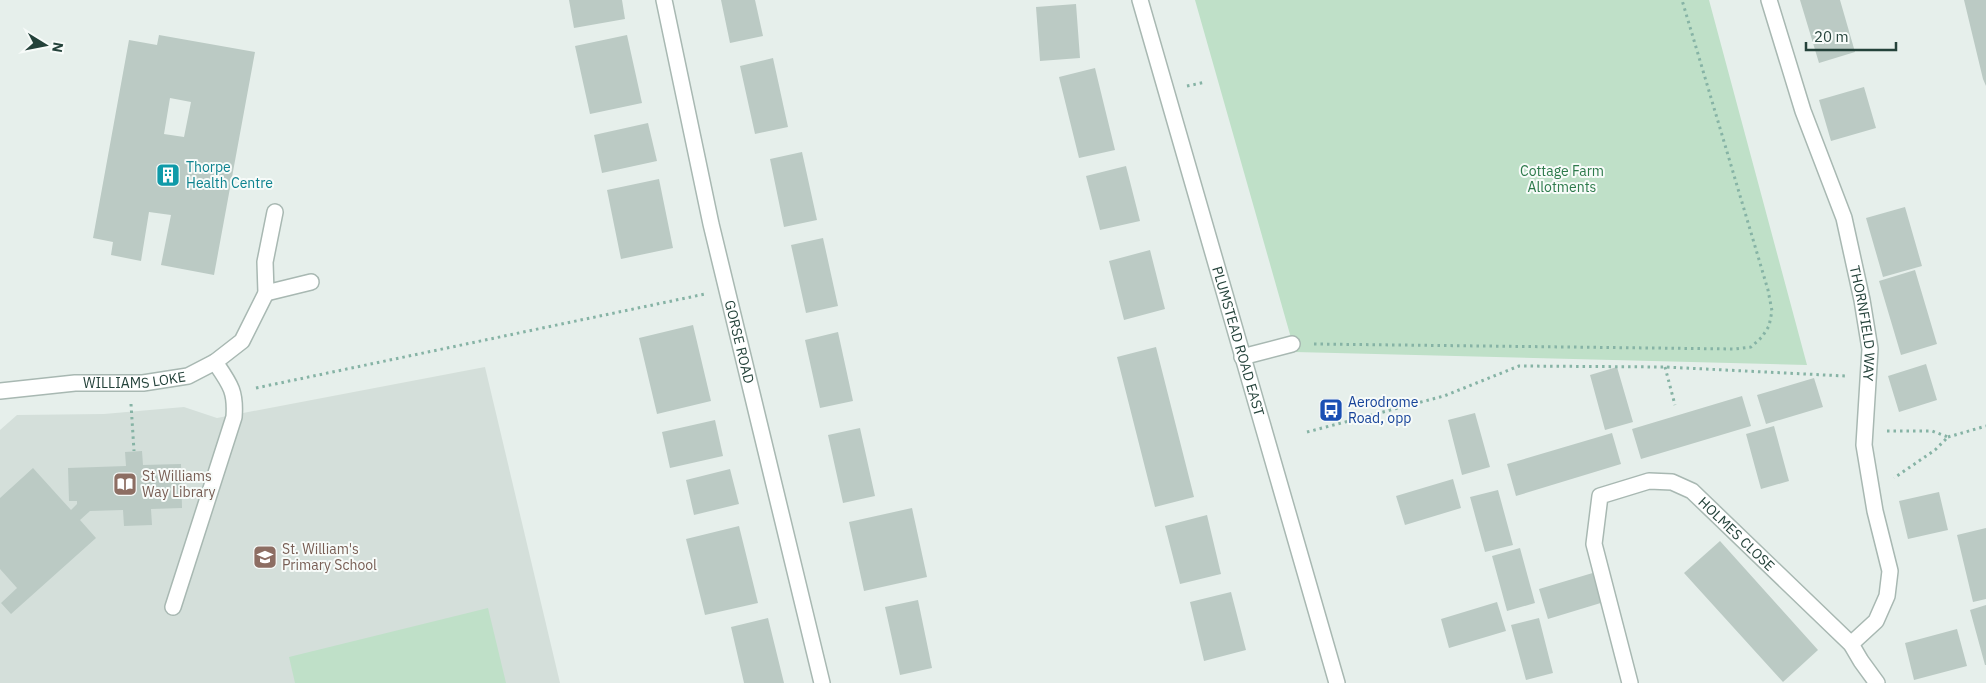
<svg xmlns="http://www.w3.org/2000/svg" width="1986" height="683" font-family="'IBM Plex Sans',sans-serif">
<rect width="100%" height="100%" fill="#e6efeb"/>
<!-- built -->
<path fill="#d4dfda" d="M485 367 560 683H0V430L17 415 104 414 184 407 217 418Z"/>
<!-- green -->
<path fill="#bfe0c8" d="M1195 0H1709L1807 365 1295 352Z
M488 608 506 683H295L289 657Z"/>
<!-- building -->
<path fill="#bbcac4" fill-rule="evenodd" d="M569 0H622L625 19 574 28Z
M721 0H755L763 36 730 43Z
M1800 0H1840L1855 52 1819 63Z
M1964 0H1986V86L1983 79Z
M1076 4 1080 58 1040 61 1036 7Z
M159 35 255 52 214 275 161 265 171 215 149 212 141 261 111 255 113 242 93 238 129 40 157 45ZM170 98 191 102 184 137 164 134Z
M627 35 642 103 590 114 575 46Z
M773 58 788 127 755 134 740 66Z
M1095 68 1115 150 1079 158 1059 77Z
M1864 87 1876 128 1831 141 1819 100Z
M648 123 657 161 602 173 594 135Z
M802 152 817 220 784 227 770 159Z
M1126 166 1140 221 1100 230 1086 176Z
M659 179 673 248 621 259 607 190Z
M1905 207 1922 266 1883 277 1866 218Z
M823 238 838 306 806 313 791 245Z
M1150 250 1165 309 1124 320 1109 261Z
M1915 270 1937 344 1901 355 1879 281Z
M693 325 711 401 657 414 639 338Z
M838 332 853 401 820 408 805 340Z
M1156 347 1194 497 1155 507 1117 357Z
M1926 364 1937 400 1899 412 1888 376Z
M1617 367 1633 422 1605 430 1590 375Z
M1814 378 1823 407 1766 424 1757 395Z
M1742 396 1751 426 1641 459 1632 429Z
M1475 413 1490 467 1462 475 1448 420Z
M715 420 723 456 670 468 662 432Z
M1774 426 1789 481 1761 489 1746 434Z
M860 428 875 496 843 503 828 435Z
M1612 433 1621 464 1516 496 1507 464Z
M142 451 143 465 181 464 182 508 151 509 152 525 124 526 123 510 90 511 80 520 96 538 11 614 1 603 17 588 0 569V498L33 468 71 510 77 504V501H69L68 468 126 466 125 452Z
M730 469 739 504 694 515 686 480Z
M1453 479 1461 508 1405 525 1396 496Z
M1498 490 1513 545 1485 552 1470 497Z
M1939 492 1948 530 1908 539 1899 501Z
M912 508 927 577 864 591 849 522Z
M1207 515 1221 574 1180 584 1165 526Z
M739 526 758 603 705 615 686 539Z
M1986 528V599L1973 602 1957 535Z
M1720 541 1818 650 1783 682 1684 573Z
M1520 548 1535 603 1507 611 1492 556Z
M1596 572 1604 602 1548 619 1539 589Z
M1231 592 1246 650 1204 661 1190 602Z
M918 600 932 668 900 675 885 607Z
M1497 602 1506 631 1449 648 1441 619Z
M1986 605V665H1985L1970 610Z
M768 618 784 683H744L731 627Z
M1539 618 1553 673 1526 680 1511 625Z
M1957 629 1967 666 1914 680 1905 643Z"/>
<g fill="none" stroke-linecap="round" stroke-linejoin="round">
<!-- minor casing -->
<g stroke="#a8b8b2" stroke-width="18">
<g id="minor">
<path id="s1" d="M664 0 711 224 822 683"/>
<path id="s2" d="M1140 0 1337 683"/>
<path id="s3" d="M1769 0 1803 111 1844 218 1862 300 1870 349 1864 445 1875 511 1890 571 1887 596 1876 621 1851 644"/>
<path d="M266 293 311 282"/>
<path d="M1242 357 1292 344"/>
<path id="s4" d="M0 391 75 383H143L188 376 215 362 242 341 266 293 265 262 275 212"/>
<path d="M173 607 234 417C236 391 230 384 215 362"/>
<path id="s5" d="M1630 683 1594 544 1600 496 1649 481 1672 482 1692 491 1851 644 1861 661 1877 683"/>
</g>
</g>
<!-- path -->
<path stroke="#86b3a5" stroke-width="3" stroke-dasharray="2.5 4" stroke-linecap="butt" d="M1187 86 1206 82
M1314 344 1735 349 1751 347 1762 337 1769 326 1772 311 1768 290 1682 0
M1665 367 1675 405
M256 388 705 294
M131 404 134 451
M1887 431H1932L1948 437 1935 450 1894 478
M1307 432 1444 396 1519 366 1665 367 1845 376
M1948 437 1986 426"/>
<!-- minor -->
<use href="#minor" stroke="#fff" stroke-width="15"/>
</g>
<!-- icons -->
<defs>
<g id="building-square" transform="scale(1.25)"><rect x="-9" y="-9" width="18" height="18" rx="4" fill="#0f9aa8" stroke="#f7fbf9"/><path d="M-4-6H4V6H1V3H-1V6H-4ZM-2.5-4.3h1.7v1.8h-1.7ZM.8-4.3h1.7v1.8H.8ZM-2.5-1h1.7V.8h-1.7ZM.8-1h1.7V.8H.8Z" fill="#fff"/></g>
<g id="bus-square" transform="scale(1.25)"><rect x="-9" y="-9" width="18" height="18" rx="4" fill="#1a4fb4" stroke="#f7fbf9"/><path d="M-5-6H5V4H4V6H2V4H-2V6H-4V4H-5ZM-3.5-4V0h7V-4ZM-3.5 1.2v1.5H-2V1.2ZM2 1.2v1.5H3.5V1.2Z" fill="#fff"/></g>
<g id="library-square" transform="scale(1.25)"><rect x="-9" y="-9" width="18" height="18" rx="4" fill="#8d6e63" stroke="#f7fbf9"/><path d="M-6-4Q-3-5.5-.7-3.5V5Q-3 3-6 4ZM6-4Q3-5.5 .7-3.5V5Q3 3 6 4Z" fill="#fff"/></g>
<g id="school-square" transform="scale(1.25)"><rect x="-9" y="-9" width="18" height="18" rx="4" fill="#8d6e63" stroke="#f7fbf9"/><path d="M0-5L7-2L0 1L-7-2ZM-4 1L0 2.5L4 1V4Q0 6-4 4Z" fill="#fff"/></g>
</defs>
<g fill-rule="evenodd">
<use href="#building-square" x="168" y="175"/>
<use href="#bus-square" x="1331" y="410"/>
<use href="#library-square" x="125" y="484"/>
<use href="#school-square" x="265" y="557"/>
</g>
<g text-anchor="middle" stroke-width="4" stroke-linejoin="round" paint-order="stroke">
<!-- culture labels -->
<g font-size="14" fill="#0d838f" stroke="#f7fbf9" text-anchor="start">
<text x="186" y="172">Thorpe<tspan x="186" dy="16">Health Centre</tspan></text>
</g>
<!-- park labels -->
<g font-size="14" fill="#2d7a4b" stroke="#f7fbf9">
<text x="1562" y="176">Cottage Farm<tspan x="1562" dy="16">Allotments</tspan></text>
</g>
<!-- street labels -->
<g font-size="14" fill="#24423a" stroke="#f7fbf9">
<text dy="5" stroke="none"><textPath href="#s3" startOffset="338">THORNFIELD WAY</textPath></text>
<text dy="5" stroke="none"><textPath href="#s1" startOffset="350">GORSE ROAD</textPath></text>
<text dy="5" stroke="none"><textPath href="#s2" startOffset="355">PLUMSTEAD ROAD EAST</textPath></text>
<text dy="5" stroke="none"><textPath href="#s4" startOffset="135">WILLIAMS LOKE</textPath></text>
<text dy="5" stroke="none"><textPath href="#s5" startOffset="350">HOLMES CLOSE</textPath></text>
</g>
<!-- transit labels -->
<g font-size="14" fill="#164399" stroke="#f7fbf9" text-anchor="start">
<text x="1348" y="407">Aerodrome<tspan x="1348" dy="16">Road, opp</tspan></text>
</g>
<!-- education labels -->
<g font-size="14" fill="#785e54" stroke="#f7fbf9" text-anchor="start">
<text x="142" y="481">St Williams<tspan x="142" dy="16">Way Library</tspan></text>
<text x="282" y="554">St. William's<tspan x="282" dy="16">Primary School</tspan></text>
</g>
</g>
<!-- north arrow -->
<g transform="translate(45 45) rotate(100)" stroke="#f7fbf9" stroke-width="4" paint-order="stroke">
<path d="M0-4L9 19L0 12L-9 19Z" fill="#24423a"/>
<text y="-8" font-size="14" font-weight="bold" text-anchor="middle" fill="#24423a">N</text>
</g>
<!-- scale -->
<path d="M1806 42v8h90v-8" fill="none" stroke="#24423a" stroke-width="2.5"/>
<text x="1814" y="42" font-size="15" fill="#24423a" stroke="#f7fbf9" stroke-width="4" paint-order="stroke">20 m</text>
</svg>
